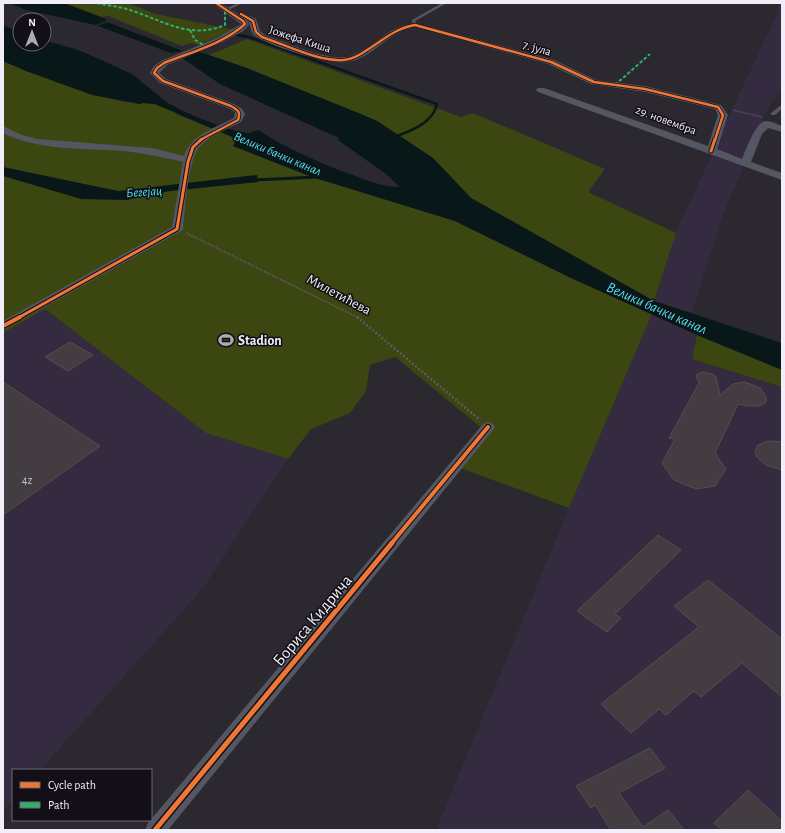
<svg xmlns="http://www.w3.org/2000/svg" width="785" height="833" font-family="'Alegreya Sans',sans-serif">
<rect width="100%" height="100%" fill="#2c2830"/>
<!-- built -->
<path fill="#352b40" d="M779 3H782V88L767 110 722 217 692 313 654 301 676 233 735 103 776 16Z
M45 309 206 433 288 459 203 588 40 770H13V800L3 811V333Z
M652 314 697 335 692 359 782 387V830H436L569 508Z"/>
<!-- green -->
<path fill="#3c4610" d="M64 3H128L156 14 235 30 199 45 192 43 182 46 108 16 101 17Z
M247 39 461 117 473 113 605 169 588 192 676 233 654 301 471 198 433 158 377 121 244 67 209 55Z
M3 61 26 71 120 101 140 104 143 103 155 104 176 112V114L230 136 236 140 233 146 312 177 455 221 571 278 652 314 569 508 455 466 484 430 395 357 370 365 366 391 350 413 311 429 288 459 206 433 45 309 3 333Z
M697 335 782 370V387L692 359Z"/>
<!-- water -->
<path fill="#081819" d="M9 3H64L106 19 105 20 106 21 96 25 26 10Z
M107 22 183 51 171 53 98 26Z
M3 25 20 32V44H44V40L81 51 132 74 159 96C167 107 235 134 249 133 252 133 255 131 258 130 286 148 315 161 347 173 364 179 381 187 400 187L386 174 338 140 339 138 220 84 182 58 197 51 244 67 361 114 377 121 433 158 471 198 654 301 782 343V370L697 335 571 278 455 221 312 177 233 146 236 140 230 136 155 104 143 103 140 104 92 95 26 71 3 61Z
M3 167 118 191 257 175 258 182 170 191 126 200 81 199 3 176Z"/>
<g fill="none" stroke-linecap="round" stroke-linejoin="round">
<!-- stream-far1 -->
<path stroke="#081819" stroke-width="2.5" d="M237 35 249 37 437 104C433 123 411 131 394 137"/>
<!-- stream -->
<path stroke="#081819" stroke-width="3" d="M252 180 317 177"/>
</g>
<!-- building -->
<path fill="#433d41" stroke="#544e52" d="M70 342 93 355 68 371 45 357Z
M703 372 712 374 716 377 720 395 733 384 744 382 756 386 761 389 766 397V402L759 406H747L738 404 715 453 726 469 715 486 696 489 674 480 662 463 675 439 669 438 699 383 696 375Z
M3 382 100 446 3 515Z
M768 441 782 442V470L766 465 757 457 755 453 758 445Z
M658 535 681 550 615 614 621 618 607 632 577 611Z
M708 580 782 639V697L742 663 701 697 694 691 666 715 659 709 631 733 601 704 699 627 674 606Z
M650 748 665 768 619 793 643 827 668 810 684 830H611L595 805 591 808 576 786Z
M748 790 782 821V830H722L714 823Z"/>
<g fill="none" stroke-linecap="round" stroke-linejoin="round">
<!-- path-far2 -->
<path stroke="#5b5b65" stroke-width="1.5" stroke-dasharray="1 1" stroke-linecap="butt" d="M733 110 761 117"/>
<!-- path-far1 -->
<path stroke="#5b5b65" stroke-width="2" stroke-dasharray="1.5 1.5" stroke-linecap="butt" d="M186 233 359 318"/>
<!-- path -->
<path stroke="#5b5b65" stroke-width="2.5" stroke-dasharray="2 2" stroke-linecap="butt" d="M357 317 480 420"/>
<!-- lane -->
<path fill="#545762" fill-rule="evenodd" d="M238 3H243L226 11 223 10Z
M442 3H447L415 21 416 23 419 25V27L413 25 412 20Z
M780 106H782V109L775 115H771V113Z"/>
<!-- street -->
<path fill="#545762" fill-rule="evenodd" d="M212 3H221L239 15 243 13 256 19 260 31 265 35C285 42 330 63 350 56 375 47 386 27 415 23L554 60 596 80 645 86 721 105 728 115 717 149 742 159C746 150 756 121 766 121 771 121 777 124 782 126V132L768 128 762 134 751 162 782 173V180L538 92 536 90 538 88H544L708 146 718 115 715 109 645 92 591 84 548 64 415 27C391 31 377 52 356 60 349 62 342 63 334 62 320 61 262 44 253 34 251 31 250 26 249 22L247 21 249 24 248 26 243 31 223 42 167 65 159 73 166 79 234 104 242 109 245 114 241 122C228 129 212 134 201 145 188 156 185 211 183 229L181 231 3 330V321L172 227 183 162C162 157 143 153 123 151 83 148 39 151 3 133V126L22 135 37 139 152 148 184 156C191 134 216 128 234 118L235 112 228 108 160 83 150 73 154 66 161 61 217 38 241 24Z
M488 422 493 424 495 427 493 430 168 830H145L148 823 483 424Z"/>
<!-- quiet -->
<path stroke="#2db169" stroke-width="2" stroke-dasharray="3.5 2" stroke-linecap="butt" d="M97 3C110 6 123 7 136 12 167 23 192 39 225 25V10
M190 30 195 40 205 46
M615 85 650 54"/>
<!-- cycleway-far3 casing -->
<g stroke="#120f16" stroke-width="4">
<path id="cycleway-far3" d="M241 14 253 21 256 32 262 37C286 45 319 62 344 60 353 59 360 55 367 50 383 40 396 28 415 25L551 62 594 82 645 89 718 107 723 115 715 140
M200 140 238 120C241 112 238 110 231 106L163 81 154 73 157 68 164 63C191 52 223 44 245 24L243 21 216 3"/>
</g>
<!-- cycleway-far2 casing -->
<g stroke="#120f16" stroke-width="5">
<path id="cycleway-far2" d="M711 151 715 139
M18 318 177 229 188 162 193 147 202 139"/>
</g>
<!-- cycleway-far1 casing -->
<g stroke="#120f16" stroke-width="6">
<path id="cycleway-far1" d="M3 326 20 317
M391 544 488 427"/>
</g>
<!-- cycleway casing -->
<g stroke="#120f16" stroke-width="8">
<path id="cycleway" d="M155 830 392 543"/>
</g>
<!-- cycleway-far3 -->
<use href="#cycleway-far3" stroke="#f07635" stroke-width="2.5"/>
<!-- cycleway-far2 -->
<use href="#cycleway-far2" stroke="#f07635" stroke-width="3"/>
<!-- cycleway-far1 -->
<use href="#cycleway-far1" stroke="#f07635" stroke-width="4"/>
<!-- cycleway -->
<use href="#cycleway" stroke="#f07635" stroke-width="5"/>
</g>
<!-- icons -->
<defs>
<g id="stadium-bare" transform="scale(1.2)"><path d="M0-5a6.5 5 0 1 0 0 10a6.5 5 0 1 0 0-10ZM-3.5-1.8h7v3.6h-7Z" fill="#ada9b3" stroke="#120f16" stroke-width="2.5" paint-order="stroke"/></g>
</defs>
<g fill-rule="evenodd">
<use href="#stadium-bare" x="226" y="340"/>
</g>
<g text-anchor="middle" stroke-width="3" stroke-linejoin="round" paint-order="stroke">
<!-- far-street labels -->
<g font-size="12" fill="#f2eef9" stroke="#120f16">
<text transform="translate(300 39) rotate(18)" y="4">Јожефа Киша</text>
<text transform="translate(537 48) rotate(16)" y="4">7. јула</text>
<text transform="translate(666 120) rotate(20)" y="4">29. новембра</text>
</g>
<!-- number labels -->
<g font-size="12" fill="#c6c2cb">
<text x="27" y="484">4z</text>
</g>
<!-- far-water labels -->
<g font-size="13" font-style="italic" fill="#46e4ec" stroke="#120f16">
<text transform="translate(278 153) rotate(23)" y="5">Велики бачки канал</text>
<text transform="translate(144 191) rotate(-4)" y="5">Бегејац</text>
</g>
<!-- street labels -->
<g font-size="14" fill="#f2eef9" stroke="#120f16">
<text transform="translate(339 294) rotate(28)" y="5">Милетићева</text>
</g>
<!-- poi labels -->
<g font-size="14" font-weight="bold" fill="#f2eef9" stroke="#120f16" text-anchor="start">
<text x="238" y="345">Stadion</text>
</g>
<!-- water labels -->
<g font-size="15" font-style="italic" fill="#46e4ec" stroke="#120f16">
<text transform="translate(657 308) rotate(24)" y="5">Велики бачки канал</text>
</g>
<!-- near-street labels -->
<g font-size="17" fill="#f2eef9" stroke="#120f16">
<text transform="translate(312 620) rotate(-50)" y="6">Бориса Кидрича</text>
</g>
</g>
<!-- border -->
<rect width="785" height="833" fill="none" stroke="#f2eef9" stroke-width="8"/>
<!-- legend -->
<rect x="12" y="769" width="140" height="52" fill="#120f16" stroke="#6c6871"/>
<rect x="20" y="782" width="20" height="6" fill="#f07635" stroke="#6c6871"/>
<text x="48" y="789" font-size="12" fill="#f2eef9">Cycle path</text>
<rect x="20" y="802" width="20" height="6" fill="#2db169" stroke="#6c6871"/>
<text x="48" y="809" font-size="12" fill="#f2eef9">Path</text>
<!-- north arrow -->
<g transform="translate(32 32)"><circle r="19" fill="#120f16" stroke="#6c6871"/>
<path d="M0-3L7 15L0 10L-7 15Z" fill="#ada9b3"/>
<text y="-6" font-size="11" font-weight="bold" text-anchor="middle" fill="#f2eef9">N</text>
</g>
</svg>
